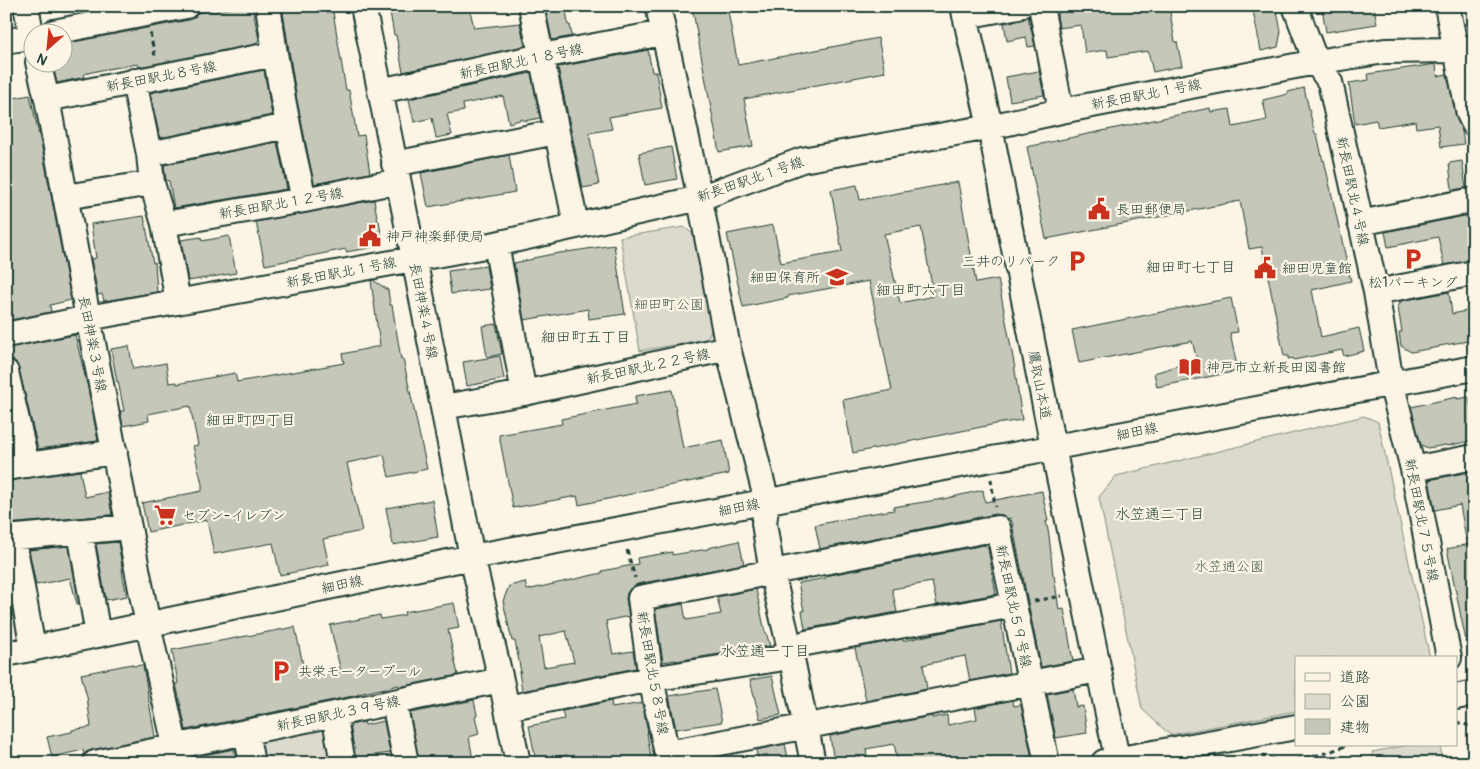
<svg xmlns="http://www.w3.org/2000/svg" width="1480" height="769" font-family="Pangolin,'Klee One',sans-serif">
<rect width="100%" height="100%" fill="#fcf5e5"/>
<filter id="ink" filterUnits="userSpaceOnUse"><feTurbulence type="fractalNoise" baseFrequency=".02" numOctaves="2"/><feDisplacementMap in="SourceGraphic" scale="10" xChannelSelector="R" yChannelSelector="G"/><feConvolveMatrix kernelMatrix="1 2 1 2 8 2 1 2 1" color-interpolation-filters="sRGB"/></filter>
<g filter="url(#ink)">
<!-- green -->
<path fill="#dcdacc" stroke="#7e8c80" d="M684 227 693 234 712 328 707 339 640 351 620 237Z
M1364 416 1378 422 1430 658H1296V711L1170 735 1142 709 1099 497 1116 476Z
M316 725 328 732 334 763H258L255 746 262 735Z
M1409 745H1440L1443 763H1374L1372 752Z"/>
<!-- building -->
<path fill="#c5c7b9" stroke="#1f3d34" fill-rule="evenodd" d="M241 6H252L259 39 256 44 139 67 138 64 101 70 84 74 85 77 57 83 52 62H62V44L189 20 195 17 197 13 211 10 212 12Z
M282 6H332L346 90H349L357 136 364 135 370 173 314 184 297 101Z
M389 6H469L474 28 520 23 525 46 403 72 396 35H394Z
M545 6H564V9H566L568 25H570L572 36 552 40Z
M692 6H727L738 65 878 38 885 72 744 99 753 146 719 152Z
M1078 6H1169L1175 42H1177L1182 66 1153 72 1148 51 1108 57 1107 50 1085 53 1081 25 1059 28 1057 15 1059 12 1078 8Z
M1252 6H1276L1281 31 1278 47 1261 51Z
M1334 6H1374L1377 24 1326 32 1322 8Z
M1028 16 1035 46 1028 47 1026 37 1007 41 1004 23 1022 20Z
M648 50 652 72H656L662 108 609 117 612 129 589 133 599 185 583 188 558 67Z
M1436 64 1437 76 1447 74 1456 117 1462 131 1464 144 1441 147 1438 125 1416 128 1415 121 1378 127 1376 120 1355 124 1349 83 1369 80 1368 74Z
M264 70 272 115 160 138 150 93Z
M1039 71 1044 95 1010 101 1006 77Z
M531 73 540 118 524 121 523 119 509 123 503 96 463 104 464 111 447 114 452 135 436 138 432 118 414 122 409 99Z
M1304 88 1315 134H1317L1323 161 1324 160 1351 281 1312 290 1321 337 1359 328 1364 351 1344 356 1342 350 1294 360 1293 358 1288 359V356H1284L1262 247 1249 249 1240 201 1046 239 1027 147 1210 108 1211 112 1230 109 1233 127 1267 120 1263 100 1288 94V92Z
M30 95 42 148 71 300 50 305 51 312 6 321V116L12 115 9 99Z
M277 142 287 189 174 208 169 181 166 180 164 165Z
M671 147 677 179 645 185 639 153Z
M509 155 515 192 428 207 421 173Z
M1462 161 1466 188 1452 190 1449 163Z
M958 182 976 283 998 279 1014 363 1022 420 996 424 853 453 843 400 892 390 869 281 788 296V298L743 307 727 234 773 225 781 263 842 252 831 190 857 185 860 200ZM921 227 934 296 900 303 884 234Z
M374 200 378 222 379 221 381 233 375 247 346 252V249L265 265 256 222Z
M1474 214V260L1444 265 1438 237 1388 247 1385 232Z
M144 216 153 263 155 262 157 292 104 301 102 294 98 295 91 259 96 258 91 224Z
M229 236 236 273 188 281 181 240 201 237 202 241Z
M614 245 625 314 589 319 588 309 524 320 514 263 533 259V258L553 254Z
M486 266 490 289 451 294 448 271Z
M373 280 388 290 390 305H392L401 359H403L427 469 389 477 384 455 347 463 362 531 323 539 329 565 280 575 273 543 214 554 207 520 148 532 142 503 202 491V484L193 446 198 445 190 406 148 414 149 421 123 426 120 411H124L118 381 117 382 111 349 129 346 133 369 166 363 169 383 177 382V384L235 373 237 382 344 363 342 354 380 346 371 281Z
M1449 292 1452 314 1474 309V340L1439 346V347L1411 352 1401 346 1399 332H1402L1398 307 1401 301Z
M1231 298 1238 332 1230 333 1238 371 1157 387 1154 373 1197 360 1192 341 1079 363 1072 330Z
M496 324 502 354 487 357 482 326Z
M75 335 88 388 98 441 38 449 19 369 16 362 11 359H6V348Z
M500 356 504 379 467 386 463 362Z
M672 390 683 448 723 440 729 474 636 492V493L579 505 577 496 513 508 499 435 562 424 561 419 636 404 635 396Z
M1457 397V399L1469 397 1470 406H1474V440L1447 446 1446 445 1428 448 1421 445 1411 407Z
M80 471 85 497 108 492 112 515 6 524V481Z
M1474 471V539H1466L1460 505 1435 510 1429 480Z
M983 490 985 502 1042 491 1048 521H1046L1049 535 1053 575H1054L1059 610 1064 609 1073 661 1041 667 1011 518 1008 519 1002 515 995 514 820 549 815 525 855 517V516L894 510 893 507 943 499Z
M432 500 438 537 393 545 386 508Z
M739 541 744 564 637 584 631 588 627 593 626 599 629 616 606 621 613 654 633 651 636 668 522 691 519 672H521L515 641H512L503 601 509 586 525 582 527 590 602 573V571L638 564 637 558 672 552V555L708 549V548ZM566 631 574 662 544 667 539 637Z
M118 542 121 560 123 577 127 596 106 600 96 544Z
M1474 543V645L1467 646 1447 549Z
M984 545 988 548 996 594 937 605 932 582 892 589 897 612 805 629 802 611H804L798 583 826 578 825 576Z
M69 546 79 604H77L70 578 36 585 29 550Z
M756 589 765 632H766L770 646 676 661V660L663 662 655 609 683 604 686 620 721 614 717 597Z
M454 603 459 628 448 630 458 675 399 687V685L358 694V695L186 730 176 684 178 683 172 650 295 627 306 679 341 672 330 625 380 615 381 619 405 615 404 612Z
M1001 621 1009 673 970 681 965 656 954 658 923 665 927 689 866 701 855 648 902 639 903 641 934 634Z
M132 664V666L143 665 155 737 92 750 86 752 84 756 83 750 52 757 47 737 72 732V730L91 727 87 697 81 674Z
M772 676 781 715 760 719 750 680Z
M715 689 722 722 676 729 669 696Z
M1073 689 1076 707 1083 706 1087 733 1056 738 1047 694Z
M474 700 477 715 475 716 479 734 469 737 473 760 457 763H419L410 713Z
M1013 700 1014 706 1021 705 1033 763H898L894 744 866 749 868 763H834L830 736 932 716V718L947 715 948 725 977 719 975 708Z
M611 701 612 708 642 703 648 733H647L652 763H568L567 755 536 761 529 726 564 719 562 711Z
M384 721 390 753 368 756 370 763H356L350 725 364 722 365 725Z
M785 744 789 763H759L756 750Z
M234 749 237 763H194L193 757Z"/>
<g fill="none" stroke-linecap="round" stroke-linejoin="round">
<!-- minor casing -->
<g stroke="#1f3d34" stroke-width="28">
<path id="minor" d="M26 6 32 38
M268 6C277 72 289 135 304 200
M363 6 414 258 472 557 501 680 518 763
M531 6 576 225
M658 6 698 189 728 348
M963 6 990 127 1059 477 1118 763
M1041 6 1061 111
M1295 6 1316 62 1330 82 1376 292 1391 382 1413 469 1449 658
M1447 6 1469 114 1474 124
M965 16 1019 6
M54 32 186 6
M6 41 32 37
M38 62 47 99 86 307 148 625 179 763
M134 81 149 154 152 183 164 224 178 302
M380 91 542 56 663 33
M47 99 275 54
M149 154 288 126
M394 164 556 132
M65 197 152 183
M1360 223 1474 200
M164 224 304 200 398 181
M496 244 524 393
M1376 292 1474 273
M6 335 88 318 496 244 700 198 802 160 990 127 1061 111 1316 62 1385 51 1456 50 1474 47
M6 372 27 465
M443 407 524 393 728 348 767 502 764 523 772 573 790 649 813 763
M6 468 115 452
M1413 469 1474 457
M80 532 98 635
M13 537 33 649
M6 538 129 527
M6 654 472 557 1474 368
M1456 697 1474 693
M394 702 406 763
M507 708 651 679 778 659 790 649 806 643 1014 605
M334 714 343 763
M246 732 252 763
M668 753 1098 670
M1104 762 1296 727
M95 763 501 680
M669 763 651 679 640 598 998 528 1047 763"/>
</g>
<!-- path -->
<path stroke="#1f3d34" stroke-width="3" stroke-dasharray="5 4" stroke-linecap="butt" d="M150 33 155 56
M991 479 995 507
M627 550 635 578
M1034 601 1062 596
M1456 722 1474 727
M1261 756C1267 758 1274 760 1281 760 1303 760 1327 754 1347 745
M1232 762H1241L1252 758"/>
<!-- minor -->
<use href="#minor" stroke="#fcf5e5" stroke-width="24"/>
</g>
</g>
<!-- icons -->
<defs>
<g id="civic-bare" transform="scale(1.725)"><path d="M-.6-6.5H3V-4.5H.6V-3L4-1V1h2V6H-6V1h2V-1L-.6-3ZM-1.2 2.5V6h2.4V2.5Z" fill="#c8321e" stroke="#fcf5e5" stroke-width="2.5" paint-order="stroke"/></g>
<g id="parking-bare" transform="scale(1.725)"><path d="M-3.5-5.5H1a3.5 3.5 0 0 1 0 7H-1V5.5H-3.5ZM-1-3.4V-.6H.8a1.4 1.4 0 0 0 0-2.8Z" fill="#c8321e" stroke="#fcf5e5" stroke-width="2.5" paint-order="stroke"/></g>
<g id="school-bare" transform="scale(1.725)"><path d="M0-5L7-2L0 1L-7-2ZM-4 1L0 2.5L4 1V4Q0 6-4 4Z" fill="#c8321e" stroke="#fcf5e5" stroke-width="2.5" paint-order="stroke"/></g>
<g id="library-bare" transform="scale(1.725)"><path d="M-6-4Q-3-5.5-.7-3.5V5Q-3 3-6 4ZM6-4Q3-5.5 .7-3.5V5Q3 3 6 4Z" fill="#c8321e" stroke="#fcf5e5" stroke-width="2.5" paint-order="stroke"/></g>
<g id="supermarket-bare" transform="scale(1.725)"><path d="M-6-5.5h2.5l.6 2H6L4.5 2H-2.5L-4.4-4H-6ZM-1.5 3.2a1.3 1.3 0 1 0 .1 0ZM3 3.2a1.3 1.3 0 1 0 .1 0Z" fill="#c8321e" stroke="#fcf5e5" stroke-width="2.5" paint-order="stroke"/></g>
</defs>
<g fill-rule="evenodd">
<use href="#civic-bare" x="1099" y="209"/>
<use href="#civic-bare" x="370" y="236"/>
<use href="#parking-bare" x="1413" y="259"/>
<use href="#parking-bare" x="1077" y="261"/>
<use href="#civic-bare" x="1265" y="268"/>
<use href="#school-bare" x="837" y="277"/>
<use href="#library-bare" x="1190" y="367"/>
<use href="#supermarket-bare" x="165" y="515"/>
<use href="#parking-bare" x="281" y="671"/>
</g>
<g text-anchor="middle" stroke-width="4.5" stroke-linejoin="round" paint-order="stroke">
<!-- street labels -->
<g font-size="14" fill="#1f3d34" stroke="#fcf5e5">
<text transform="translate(521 61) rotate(-12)" y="5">新長田駅北１８号線</text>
<text transform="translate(161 76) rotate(-11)" y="5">新長田駅北８号線</text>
<text transform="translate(1146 94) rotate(-11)" y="5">新長田駅北１号線</text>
<text transform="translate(750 179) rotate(-19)" y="5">新長田駅北１号線</text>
<text transform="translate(1353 191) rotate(78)" y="5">新長田駅北４号線</text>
<text transform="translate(281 203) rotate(-10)" y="5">新長田駅北１２号線</text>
<text transform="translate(341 272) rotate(-11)" y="5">新長田駅北１号線</text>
<text transform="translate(424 311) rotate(79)" y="5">長田神楽４号線</text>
<text transform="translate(93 344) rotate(79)" y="5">長田神楽３号線</text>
<text transform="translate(648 366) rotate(-12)" y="5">新長田駅北２２号線</text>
<text transform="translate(1040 385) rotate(79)" y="5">鷹取山本道</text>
<text transform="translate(1137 431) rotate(-11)" y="5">細田線</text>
<text transform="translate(739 507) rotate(-11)" y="5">細田線</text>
<text transform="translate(1422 520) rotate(79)" y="5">新長田駅北７５号線</text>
<text transform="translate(342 584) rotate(-12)" y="5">細田線</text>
<text transform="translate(1014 606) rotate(78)" y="5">新長田駅北５９号線</text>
<text transform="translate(653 673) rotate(80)" y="5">新長田駅北５８号線</text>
<text transform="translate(338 713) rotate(-12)" y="5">新長田駅北３９号線</text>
</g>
<!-- poi labels -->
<g font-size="14" fill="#1f3d34" stroke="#fcf5e5" text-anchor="start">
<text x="1116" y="214">長田郵便局</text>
<text x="386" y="241">神戸神楽郵便局</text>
<text x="1060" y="266" text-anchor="end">三井のリパーク</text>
<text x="1282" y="273">細田児童館</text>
<text x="820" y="282" text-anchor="end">細田保育所</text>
<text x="1413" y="287" text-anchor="middle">松1パーキング</text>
<text x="1206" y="372">神戸市立新長田図書館</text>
<text x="182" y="520">セブン-イレブン</text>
<text x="298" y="676">共栄モータープール</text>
</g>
<!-- park labels -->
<g font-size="14" fill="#455c52" stroke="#fcf5e5">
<text x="669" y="309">細田町公園</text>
<text x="1229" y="571">水笠通公園</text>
</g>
<!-- neighbourhood labels -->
<g font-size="15" fill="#1f3d34" stroke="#fcf5e5">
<text x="1191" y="272">細田町七丁目</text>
<text x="921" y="295">細田町六丁目</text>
<text x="586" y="342">細田町五丁目</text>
<text x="251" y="425">細田町四丁目</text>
<text x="1160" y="519">水笠通二丁目</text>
<text x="765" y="656">水笠通一丁目</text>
</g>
</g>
<!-- margin -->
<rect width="1480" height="769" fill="none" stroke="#fcf5e5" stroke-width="25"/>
<rect x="12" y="12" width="1455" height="744" fill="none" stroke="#1f3d34" stroke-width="2" filter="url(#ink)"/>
<!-- legend -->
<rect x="1295" y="656" width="162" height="90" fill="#fcf5e5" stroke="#a4ab9e"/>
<rect x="1305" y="673" width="25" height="8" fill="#fcf5e5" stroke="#a4ab9e"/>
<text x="1340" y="682" font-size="15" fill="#1f3d34">道路</text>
<rect x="1305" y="694" width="25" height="15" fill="#dcdacc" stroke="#a4ab9e"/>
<text x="1340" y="706" font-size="15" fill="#1f3d34">公園</text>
<rect x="1305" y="719" width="25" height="15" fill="#c5c7b9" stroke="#a4ab9e"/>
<text x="1340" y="732" font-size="15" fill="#1f3d34">建物</text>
<!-- north arrow -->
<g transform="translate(48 48) rotate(207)"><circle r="24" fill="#fcf5e5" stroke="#a4ab9e"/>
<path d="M0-4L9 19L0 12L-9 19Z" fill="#c8321e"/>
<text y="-8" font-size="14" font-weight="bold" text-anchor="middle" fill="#1f3d34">N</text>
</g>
</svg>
